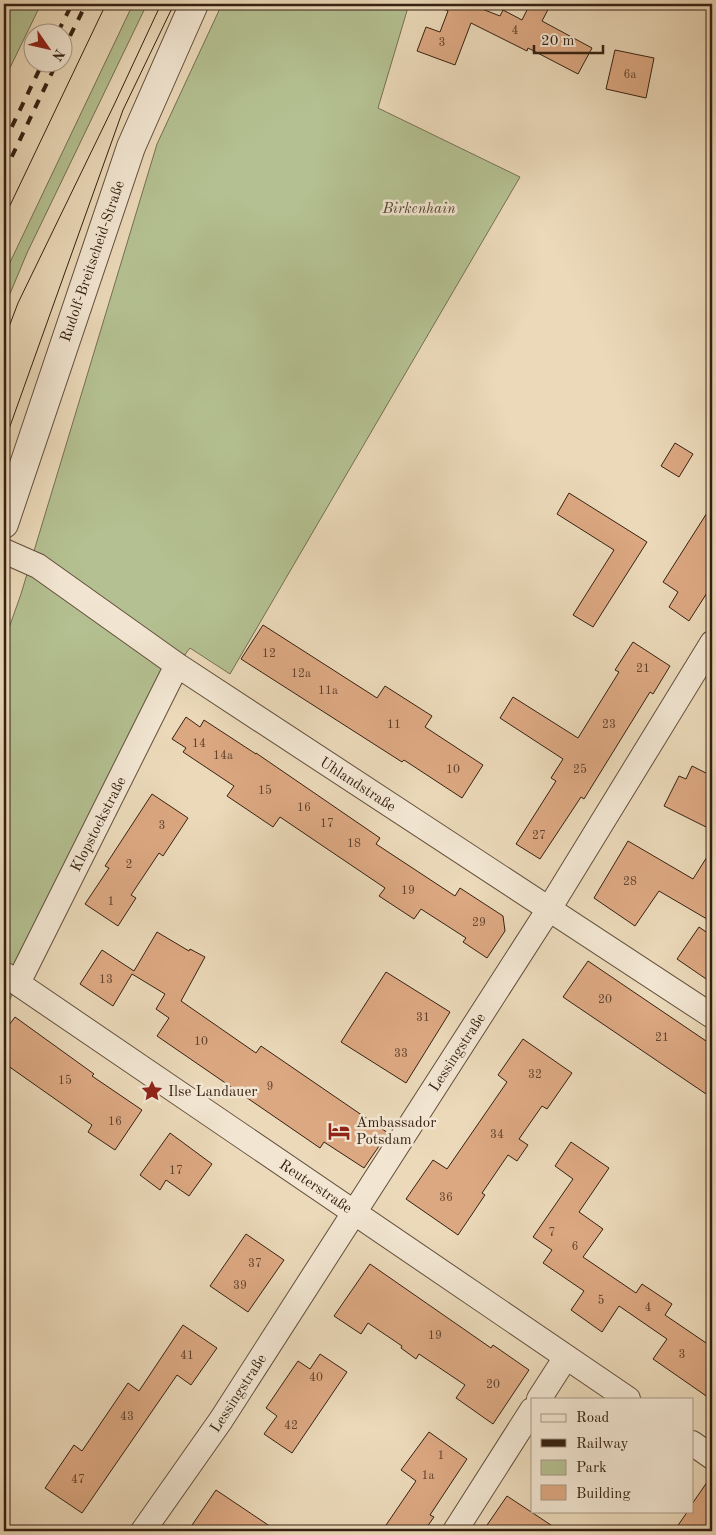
<svg xmlns="http://www.w3.org/2000/svg" width="716" height="1535" font-family="'Old Standard TT',serif">
<rect width="100%" height="100%" fill="#ebd9b9"/>
<filter id="stains"><feTurbulence type="fractalNoise" baseFrequency=".004" numOctaves="4"/><feColorMatrix values="0 0 0 0 .2 0 0 0 0 .09 0 0 0 0 .02 0 0 0 .5 -.17"/></filter>
<radialGradient id="worn" r=".72"><stop offset=".6" stop-color="#630" stop-opacity="0"/><stop offset="1" stop-color="#630" stop-opacity=".3"/></radialGradient>
<!-- green -->
<path fill="#b4c091" stroke="#757052" d="M6 4H41L4 80V8Z
M133 4H147L27 253 4 308V275Z
M222 4H409L378 108 520 177 230 674 190 648 177 665 4 1011V642L21 594 157 144Z"/>
<!-- building -->
<path fill="#dca882" stroke="#362112" d="M438 4H478L477 7 500 16 503 10 522 20 530 4H551L542 21 592 48 578 74 528 48 527 51 471 23 455 65 417 51 426 27 440 32 448 11 438 6Z
M615 50 654 58 646 98 606 89Z
M675 443 693 454 679 477 661 466Z
M569 493 647 542 593 627 573 615 614 550 557 514Z
M712 505V585L689 621 669 607 678 592 663 582Z
M263 625 377 698 385 686 432 716 425 727 483 765 462 798 404 760 402 762 241 659Z
M633 642 670 666 653 694 650 692 584 799 581 797 540 859 516 844 556 781 551 778 563 759 500 718 513 697 578 738 619 672 615 670Z
M186 717 200 727 204 720 256 754V753L380 838 376 844 455 896 460 888 503 916 505 931 487 958 463 942 466 938 421 909 414 919 379 896 385 888 280 817 273 827 227 796 234 786 183 752 186 748 172 739Z
M692 766 712 776V830L664 806 679 776 686 779Z
M152 794 188 818 163 856 159 853 131 895 136 898 118 926 85 904 109 868 105 866Z
M628 841 693 879 712 849V922L659 891 635 926 594 898Z
M699 927 712 936V983L677 959Z
M157 932 189 951 190 949 205 957 181 1001 256 1053 261 1046 388 1133 364 1168 324 1142 320 1148 157 1036 169 1018 156 1009 165 994 132 974 113 1006 80 984 102 950 134 971Z
M588 961 712 1045V1098L563 997Z
M386 972 450 1012 406 1083 341 1042Z
M15 1017 94 1074 92 1076 142 1110 115 1150 88 1132 92 1125 4 1063V1032Z
M523 1039 572 1073 547 1109 542 1106 519 1139 528 1145 517 1161 508 1155 482 1193 485 1195 458 1235 406 1199 433 1160 447 1169 507 1082 498 1075Z
M170 1133 212 1164 189 1196 166 1180 160 1190 140 1175Z
M571 1142 609 1168 579 1212 603 1229 583 1257 636 1293 642 1284 672 1304 665 1315 712 1347V1400L653 1359 667 1339 619 1306 602 1332 571 1310 584 1291 543 1263 552 1250 533 1237 573 1179 555 1166Z
M246 1234 284 1260 248 1312 210 1286Z
M370 1264 491 1348 493 1345 529 1370 493 1424 456 1398 465 1385 419 1354 416 1359 401 1348 402 1346 368 1323 361 1334 334 1316Z
M183 1325 217 1348 191 1385 177 1375 82 1513 45 1488 74 1445 82 1451 128 1383 139 1391Z
M320 1354 347 1372 292 1453 264 1434 277 1416 266 1408 298 1361 310 1369Z
M429 1432 467 1459 430 1515 434 1517 424 1531H382L416 1481 401 1470Z
M712 1475V1531H674L688 1511H692V1504Z
M216 1490 277 1531H188Z
M507 1496 560 1531H483Z"/>
<g fill="none" stroke-linecap="round" stroke-linejoin="round">
<!-- minor casing -->
<g stroke="#634f3c" stroke-width="26">
<path id="minor" d="M4 551 38 566 177 665 712 1016
M4 974 628 1399
M18 983 177 665
M539 1399 566 1357
M692 1443 712 1457
M143 1531 221 1420 549 909 712 643
M455 1531 532 1410"/>
</g>
<!-- tertiary casing -->
<g stroke="#634f3c" stroke-width="30">
<path id="tertiary" d="M4 524 131 147 194 4"/>
</g>
<!-- minor -->
<use href="#minor" stroke="#f2e6d2" stroke-width="24"/>
<!-- tertiary -->
<use href="#tertiary" stroke="#f2e6d2" stroke-width="28"/>
<!-- tram -->
<path stroke="#362112" stroke-width="1" d="M4 218 106 4
M4 340 18 303 114 105 161 4
M4 443 123 110 174 4"/>
<!-- rail -->
<path stroke="#362112" stroke-width="4" stroke-dasharray="9 9" stroke-linecap="butt" d="M58 32 72 4
M62 52 86 4
M4 143 43 62
M4 173 57 62"/>
</g>
<!-- icons -->
<defs>
<g id="sight-bare" transform="scale(1.725)"><path d="M0-6L1.8-2.2L6-1.7L2.9 1.2L3.7 5.4L0 3.3L-3.7 5.4L-2.9 1.2L-6-1.7L-1.8-2.2Z" fill="#8f2418" stroke="#f2e6d2" stroke-width="2.5" paint-order="stroke"/></g>
<g id="hotel-bare" transform="scale(1.725)"><path d="M-6-4.5h1.5V1H6V5H4.5V3h-9V5H-6ZM-4 0a1.8 1.8 0 1 1 3.6 0ZM.5 0V-2.5h3Q6-2.5 6 0Z" fill="#8f2418" stroke="#f2e6d2" stroke-width="2.5" paint-order="stroke"/></g>
</defs>
<g fill-rule="evenodd">
<use href="#sight-bare" x="152" y="1091"/>
<use href="#hotel-bare" x="339" y="1131"/>
</g>
<g text-anchor="middle" stroke-width="5" stroke-linejoin="round" paint-order="stroke">
<!-- number labels -->
<g font-size="12" fill="#60432e">
<text x="515" y="34">4</text>
<text x="442" y="46">3</text>
<text x="630" y="78">6a</text>
<text x="269" y="657">12</text>
<text x="643" y="672">21</text>
<text x="301" y="677">12a</text>
<text x="328" y="694">11a</text>
<text x="394" y="728">11</text>
<text x="609" y="728">23</text>
<text x="199" y="747">14</text>
<text x="223" y="759">14a</text>
<text x="453" y="773">10</text>
<text x="580" y="773">25</text>
<text x="265" y="794">15</text>
<text x="304" y="811">16</text>
<text x="327" y="827">17</text>
<text x="162" y="829">3</text>
<text x="539" y="839">27</text>
<text x="354" y="847">18</text>
<text x="129" y="868">2</text>
<text x="630" y="885">28</text>
<text x="408" y="894">19</text>
<text x="111" y="905">1</text>
<text x="479" y="926">29</text>
<text x="106" y="983">13</text>
<text x="605" y="1003">20</text>
<text x="423" y="1021">31</text>
<text x="662" y="1041">21</text>
<text x="201" y="1045">10</text>
<text x="401" y="1057">33</text>
<text x="535" y="1078">32</text>
<text x="65" y="1084">15</text>
<text x="270" y="1090">9</text>
<text x="115" y="1125">16</text>
<text x="497" y="1138">34</text>
<text x="176" y="1174">17</text>
<text x="446" y="1201">36</text>
<text x="552" y="1236">7</text>
<text x="575" y="1250">6</text>
<text x="255" y="1267">37</text>
<text x="240" y="1289">39</text>
<text x="601" y="1304">5</text>
<text x="648" y="1311">4</text>
<text x="435" y="1339">19</text>
<text x="682" y="1358">3</text>
<text x="187" y="1359">41</text>
<text x="316" y="1381">40</text>
<text x="493" y="1388">20</text>
<text x="127" y="1420">43</text>
<text x="291" y="1429">42</text>
<text x="441" y="1459">1</text>
<text x="428" y="1479">1a</text>
<text x="78" y="1483">47</text>
</g>
<!-- park labels -->
<g font-size="15" font-style="italic" fill="#564932" stroke="#f2e6d2">
<text x="419" y="213">Birkenhain</text>
</g>
<!-- street labels -->
<g font-size="15" fill="#362112" stroke="#f2e6d2">
<text transform="translate(92 261) rotate(-71)" y="5">Rudolf-Breitscheid-Straße</text>
<text transform="translate(358 784) rotate(33)" y="5">Uhlandstraße</text>
<text transform="translate(98 824) rotate(-63)" y="5">Klopstockstraße</text>
<text transform="translate(457 1052) rotate(-57)" y="5">Lessingstraße</text>
<text transform="translate(316 1186) rotate(34)" y="5">Reuterstraße</text>
<text transform="translate(238 1393) rotate(-57)" y="5">Lessingstraße</text>
</g>
<!-- poi labels -->
<g font-size="15" fill="#362112" stroke="#f2e6d2" text-anchor="start">
<text x="168" y="1096">Ilse Landauer</text>
<text x="356" y="1127">Ambassador<tspan x="356" dy="17">Potsdam</tspan></text>
</g>
</g>
<!-- margin -->
<rect width="716" height="1535" fill="none" stroke="#ebd9b9" stroke-width="20"/>
<rect x="5" y="5" width="706" height="1525" fill="none" stroke="#362112" stroke-width="2.5"/>
<rect x="10" y="10" width="696" height="1515" fill="none" stroke="#362112"/>
<!-- legend -->
<rect x="531" y="1398" width="162" height="115" fill="#f2e6d2" stroke="#a79785"/>
<rect x="541" y="1414" width="25" height="8" fill="#f2e6d2" stroke="#a79785"/>
<text x="576" y="1422" font-size="15" fill="#362112">Road</text>
<rect x="541" y="1439" width="25" height="8" fill="#362112" stroke="#a79785"/>
<text x="576" y="1448" font-size="15" fill="#362112">Railway</text>
<rect x="541" y="1460" width="25" height="15" fill="#b4c091" stroke="#a79785"/>
<text x="576" y="1472" font-size="15" fill="#362112">Park</text>
<rect x="541" y="1485" width="25" height="15" fill="#dca882" stroke="#a79785"/>
<text x="576" y="1498" font-size="15" fill="#362112">Building</text>
<!-- north arrow -->
<g transform="translate(48 48) rotate(124)"><circle r="24" fill="#f2e6d2" stroke="#a79785"/>
<path d="M0-4L9 19L0 12L-9 19Z" fill="#8f2418"/>
<text y="-8" font-size="14" font-weight="bold" text-anchor="middle" fill="#362112">N</text>
</g>
<!-- scale -->
<path d="M534 45v8h69v-8" fill="none" stroke="#362112" stroke-width="2.5"/>
<text x="541" y="45" font-size="15" fill="#362112" stroke="#f2e6d2" stroke-width="4" paint-order="stroke">20 m</text>
<rect width="100%" height="100%" filter="url(#stains)"/>
<rect width="100%" height="100%" fill="url(#worn)"/>
</svg>
